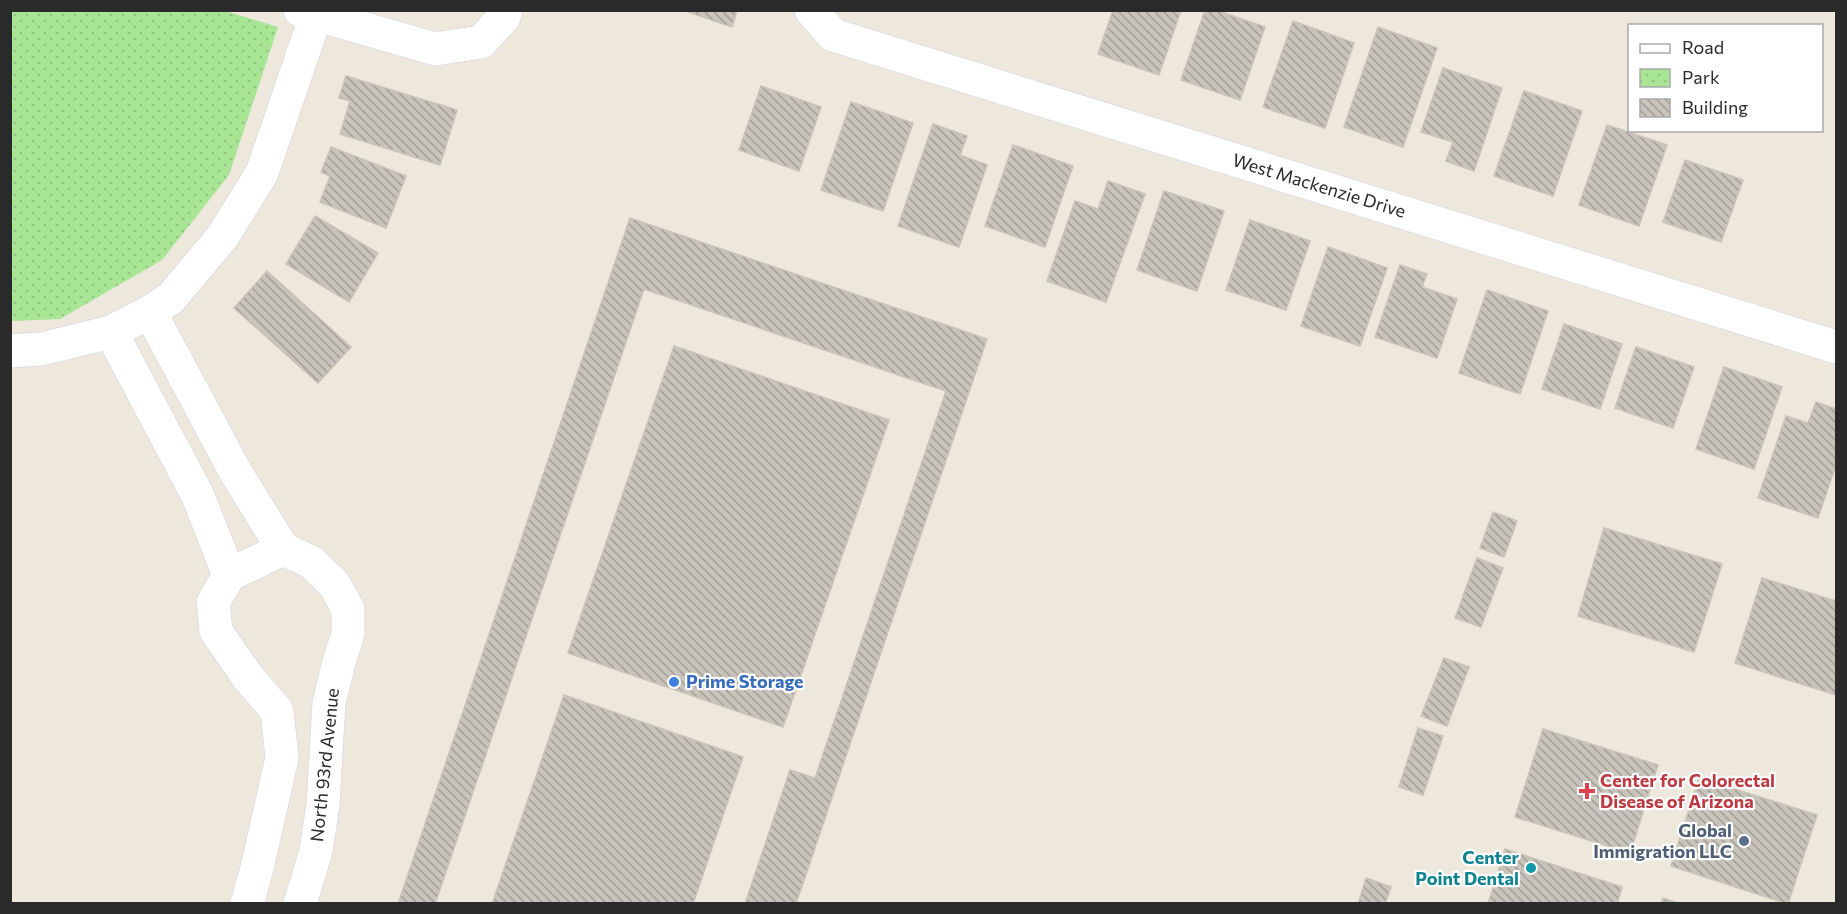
<svg xmlns="http://www.w3.org/2000/svg" width="1847" height="914" font-family="Commissioner,sans-serif">
<defs>
<pattern id="park-dots" width="8" height="8" patternUnits="userSpaceOnUse" patternTransform="scale(1.5)"><rect width="8" height="8" fill="#a8e696"/><path d="M2 2h.1M6 6h.1" fill="none" stroke="#91c581" stroke-width="1.8" stroke-linecap="round"/></pattern>
<pattern id="building-back-hatch" width="6" height="6" patternUnits="userSpaceOnUse" patternTransform="scale(1.5)"><rect width="6" height="6" fill="#c8c4bb"/><path d="M-1 5l2 2M0 0l6 6M5-1l2 2" fill="none" stroke="#a39f98"/></pattern>
</defs>
<rect width="100%" height="100%" fill="#ede7dc"/>
<!-- park -->
<path fill="url(#park-dots)" d="M10 11H225L278 27 229 175 162 260 60 319 11 321Z"/>
<!-- building -->
<path fill="url(#building-back-hatch)" stroke="#c8c4b5" stroke-width="1.5" d="M683 10H737L732 27Z
M1113 10H1181L1159 75 1098 54Z
M1205 10H1216L1265 27 1240 100 1181 80Z
M1293 21 1354 43 1325 128 1263 107Z
M1378 27 1437 48 1403 147 1344 127Z
M1443 68 1502 88 1474 171 1446 161 1453 142 1421 132Z
M346 76 457 110 440 165 340 134 350 101 339 98Z
M761 86 821 107 799 171 739 150Z
M1524 91 1582 111 1553 196 1494 176Z
M851 102 913 123 883 211 821 190Z
M933 124 967 136 960 155 987 165 959 247 898 226Z
M1607 125 1667 145 1639 226 1579 205Z
M1013 145 1073 166 1045 247 985 226Z
M331 147 406 176 386 228 320 202 330 176 321 172Z
M1685 160 1743 180 1721 242 1663 222Z
M1108 181 1145 194 1106 302 1047 281 1075 201 1098 209Z
M1164 191 1224 211 1197 291 1137 270Z
M315 216 378 253 349 302 286 264Z
M630 218 987 339 796 904H745L790 770 815 778 946 391 644 289 435 904H398Z
M1250 220 1310 241 1286 310 1226 290Z
M1328 247 1387 268 1360 346 1301 326Z
M1400 265 1427 274 1422 287 1457 299 1437 358 1375 337Z
M267 271 351 347 318 383 234 308Z
M1487 290 1548 311 1520 394 1459 373Z
M1564 324 1622 344 1600 409 1542 389Z
M674 346 889 420 783 727 568 653Z
M1636 347 1694 367 1673 428 1615 408Z
M1724 367 1782 387 1754 469 1696 449Z
M1816 402 1836 409V465L1818 518 1758 498 1786 416 1808 423Z
M1493 512 1517 521 1504 557 1480 548Z
M1604 528 1722 564 1694 652 1578 616Z
M1477 558 1503 568 1481 627 1455 618Z
M1762 578 1836 601V695L1735 663Z
M1444 658 1469 667 1447 726 1421 716Z
M564 695 743 757 693 904H492Z
M1418 728 1443 736 1423 795 1399 787Z
M1543 729 1658 765 1630 853 1515 817Z
M1699 778 1817 815 1788 904 1671 866Z
M1505 849 1622 887 1617 904H1488Z
M1366 878 1391 887 1385 904H1358Z
M1663 898 1680 904H1661Z"/>
<g fill="none" stroke-linecap="round" stroke-linejoin="round">
<!-- street casing -->
<g stroke="#d1d2e4" stroke-width="34">
<path id="street" d="M300 10 435 49 481 42 504 17 506 10
M811 10 833 35 1836 347
M150 312 235 471 283 549 311 562 334 584 348 609V634L339 662 329 703 323 805 316 851 300 904
M111 332 198 496 229 575
M10 351 41 349 111 332 150 312 171 298 223 236 262 173 316 15
M247 904 257 868 282 758 277 711 247 676 216 631 213 603 229 575 283 549"/>
</g>
<!-- street -->
<use href="#street" stroke="#fff" stroke-width="33"/>
</g>
<!-- markers -->
<circle fill="#3f7fe0" stroke="#fff" stroke-width="2" cx="674" cy="682" r="6"/>
<path fill="#e0444e" stroke="#fff" stroke-width="2" d="M1584 782h6v6h6v6h-6v6h-6v-6h-6v-6h6z"/>
<circle fill="#5c6f8a" stroke="#fff" stroke-width="2" cx="1744" cy="841" r="6"/>
<circle fill="#0f9aa8" stroke="#fff" stroke-width="2" cx="1531" cy="868" r="6"/>
<g text-anchor="middle" stroke-width="4.5" stroke-linejoin="round" paint-order="stroke">
<!-- street labels -->
<g font-size="18" fill="#2a2a2a" stroke="#fff">
<text transform="translate(1319 186) rotate(17)" y="6">West Mackenzie Drive</text>
<text transform="translate(325 765) rotate(-84)" y="6">North 93rd Avenue</text>
</g>
<!-- shop labels -->
<g font-size="18" font-weight="bold" fill="#366cbe" stroke="#fff" text-anchor="start">
<text x="686" y="688">Prime Storage</text>
</g>
<!-- health labels -->
<g font-size="18" font-weight="bold" fill="#be3a42" stroke="#fff" text-anchor="start">
<text x="1600" y="787">Center for Colorectal<tspan x="1600" dy="21">Disease of Arizona</tspan></text>
</g>
<!-- service labels -->
<g font-size="18" font-weight="bold" fill="#4e5e75" stroke="#fff" text-anchor="end">
<text x="1732" y="837">Global<tspan x="1732" dy="21">Immigration LLC</tspan></text>
</g>
<!-- culture labels -->
<g font-size="18" font-weight="bold" fill="#0d838f" stroke="#fff" text-anchor="end">
<text x="1519" y="864">Center<tspan x="1519" dy="21">Point Dental</tspan></text>
</g>
</g>
<!-- border -->
<rect width="1847" height="914" fill="none" stroke="#2a2a2a" stroke-width="24"/>
<!-- legend -->
<rect x="1628" y="24" width="195" height="108" fill="#ffffff" stroke="#aaaaaa" stroke-width="1.5"/>
<rect x="1640" y="44" width="30" height="9" fill="#ffffff" stroke="#aaaaaa" stroke-width="1.5"/>
<text x="1682" y="54" font-size="18" fill="#2a2a2a">Road</text>
<rect x="1640" y="69" width="30" height="18" fill="url(#park-dots)" stroke="#aaaaaa" stroke-width="1.5"/>
<text x="1682" y="84" font-size="18" fill="#2a2a2a">Park</text>
<rect x="1640" y="99" width="30" height="18" fill="url(#building-back-hatch)" stroke="#aaaaaa" stroke-width="1.5"/>
<text x="1682" y="114" font-size="18" fill="#2a2a2a">Building</text>
</svg>
